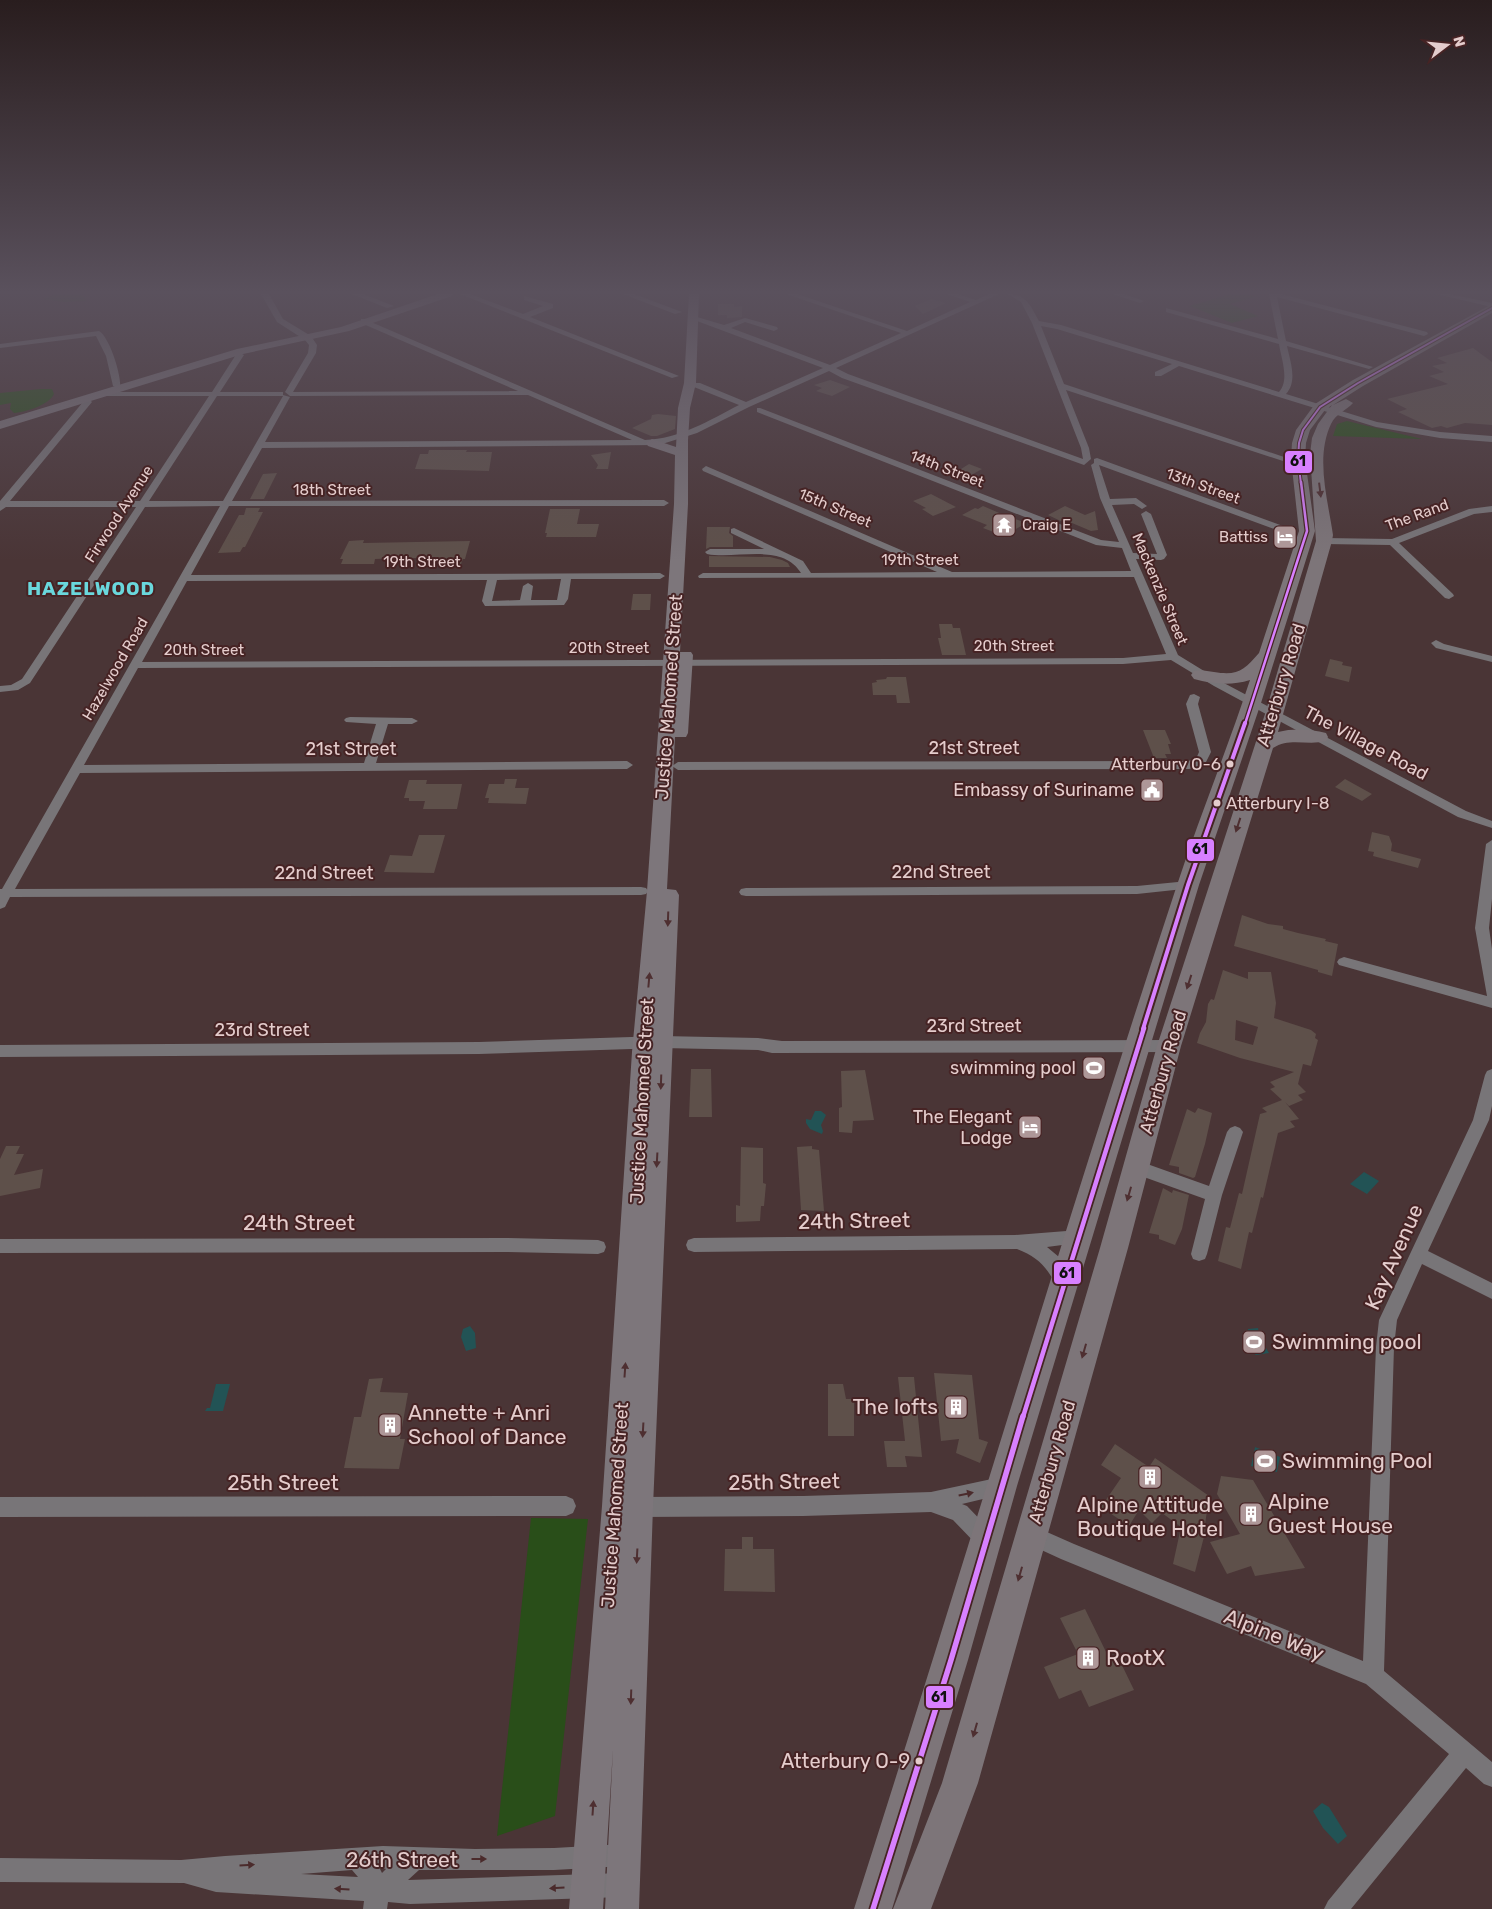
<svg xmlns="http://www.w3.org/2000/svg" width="1492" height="1909" font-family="Rubik,sans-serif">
<rect width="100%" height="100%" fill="#4a3536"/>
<!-- green -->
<path fill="#294e19" d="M55 294H83L80 295 86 297 84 299 87 301 64 302 44 299Z
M1230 294H1248L1255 297 1230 304 1258 316 1232 323 1190 306Z
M41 389H52L54 394C49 405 26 412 14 413L10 409 11 403 0 405V393Z
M1347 421 1422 439 1333 436 1337 424Z
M531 1518 588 1519 555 1816 497 1836Z"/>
<!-- water -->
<path fill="#225355" d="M815 1111H821L826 1115 821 1125 823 1131 822 1134 810 1129 806 1123V1119L811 1120Z
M1364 1172 1379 1181 1367 1194 1350 1184Z
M470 1326 475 1333 476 1348 466 1351 461 1337 463 1329Z
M1258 1328 1260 1338 1269 1353 1256 1355 1245 1347 1248 1329Z
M216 1384H230L223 1411H205L207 1408H210Z
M1255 1447 1280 1457 1277 1472 1251 1466Z
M1322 1803 1329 1807 1347 1836 1338 1844 1323 1828 1313 1811Z"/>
<!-- building -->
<path fill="#5e504a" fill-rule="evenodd" d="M931 299 946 303 923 314 915 306Z
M718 304H734V307L742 306V317L727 318V315H718Z
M1473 348 1492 362V425L1465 423 1447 428 1441 426 1432 428 1398 412 1407 409 1387 399 1448 384 1429 376 1444 372 1432 366 1447 363 1437 358Z
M830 380 850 387 832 396 816 391 822 388 814 385Z
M658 414 676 416 675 429 657 436H651L632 428 651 419 652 415Z
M429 450H467L466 452H492L489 471 415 469 420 454H428Z
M611 452 608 469H596L598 465 591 455Z
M969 464 982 469 966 478 953 474Z
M277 473 264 499H250L263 474Z
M931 494 956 507 933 516 922 509 926 508 913 501Z
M983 506 1004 515 1026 523 1004 536 983 528 987 525 962 515 975 508 978 509Z
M1065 506 1085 515 1095 511 1098 530 1091 531 1072 523 1069 525 1048 515Z
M246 508H260L258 512H263L245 547H243L240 552 218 553 239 515H244Z
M550 509H580L577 524H599L596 537H546L547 533H545Z
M707 527H730L729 533 733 536V547H710L706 549Z
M364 540 363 543 470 541 465 559H463L461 564H428L429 558H400L375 559 374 564H341L343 559H340L349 541Z
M709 556 770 557 782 560 788 563 790 567H709Z
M633 594H651L650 610H631Z
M939 624H952L953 628H960L966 655H942L938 638H941Z
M1330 659 1343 662 1342 665 1352 667 1349 682 1325 676Z
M887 677H906L910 703H897L896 695H873L872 683 877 682 876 680 886 679Z
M1143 730H1165L1171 744H1168L1171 754H1165L1167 758H1154Z
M505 779H517L515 788H529L526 804 488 803 489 798H485L489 784H504Z
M1345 779 1372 794 1362 801 1335 787Z
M409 780H427L426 784H462L457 809H423L425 801H409V798H404Z
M1372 832 1389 836 1392 844 1391 851 1421 859 1418 868 1373 856 1374 852 1368 851Z
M419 835H445L434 873 384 872 390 855 412 856Z
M1242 915 1268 924 1283 926V929L1298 933 1326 939 1325 941 1338 944 1332 976 1318 972V970L1234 946Z
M1223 970 1248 979V972H1271L1276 1003 1274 1018 1311 1030 1316 1034 1315 1038 1318 1040 1311 1066 1303 1064 1298 1084 1306 1092 1298 1095 1303 1100 1289 1106 1285 1102 1299 1119 1290 1121 1295 1127 1278 1133 1263 1198 1261 1197 1252 1233 1249 1232 1241 1269 1218 1261 1226 1227 1230 1228 1239 1193 1242 1194 1260 1114 1267 1112 1262 1108 1282 1100 1270 1089 1275 1087 1270 1082 1294 1072 1240 1058 1197 1043 1200 1033 1206 1022 1208 1004 1211 999 1214 1000ZM1236 1020 1258 1027 1253 1045 1235 1040Z
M691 1069H711L712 1117H689Z
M865 1070 874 1120 853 1121 852 1133 839 1132V1108L842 1107 841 1071Z
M1198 1108 1212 1113 1205 1144 1195 1177 1193 1178 1179 1173V1167L1169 1165 1187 1109 1195 1113Z
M6 1146H20L16 1154H24L14 1175 43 1169 40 1188 0 1196V1159Z
M812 1146V1149L819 1150 824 1211 801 1210 797 1147Z
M741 1147 763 1148V1183L766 1184 764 1206H761L760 1221 736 1222V1205L740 1206Z
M1163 1188 1172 1193 1173 1190 1189 1195 1182 1229 1175 1245 1159 1239V1235L1149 1233Z
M934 1373 972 1375 979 1439 988 1442 980 1463 956 1453 959 1439 941 1441Z
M898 1377H914L922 1457 905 1456 907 1467H887L884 1441H905Z
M383 1378 380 1392 408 1393 400 1439H405L399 1469 344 1468 354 1417H361L369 1379Z
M828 1384H843L846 1399H854V1436H828Z
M1115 1444 1149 1467 1155 1458 1209 1496 1205 1525H1207L1195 1572 1173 1564 1181 1527 1162 1513 1152 1523 1139 1510 1129 1526 1101 1507 1121 1478 1101 1465Z
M1221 1476 1253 1480 1305 1568 1255 1576 1251 1566 1227 1574 1210 1542 1240 1534 1217 1494Z
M742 1537H753V1549H774L775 1592 724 1591 725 1549H742Z
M1085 1609 1110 1660 1118 1657 1134 1690 1089 1707 1081 1690 1059 1699 1044 1667 1078 1654 1060 1618Z"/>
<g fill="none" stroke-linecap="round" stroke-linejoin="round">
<!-- minor -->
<path fill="#787578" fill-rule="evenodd" d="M261 294H269L283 319 311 336 317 345 316 353 293 392 518 391 361 323V319H364L645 440C679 439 710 420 739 405L694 387V383H700L746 402 823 368 697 321V317L724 325 745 318 777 327 778 329 774 331 745 322 731 328 830 365 901 333 786 294H797L907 331 970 302 947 294H958L976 300 989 294H999L836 368 848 374 1083 459 1081 448 1032 323 1021 302 1008 294C1027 294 1031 307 1039 321L1061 325 1279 392C1290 380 1281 358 1279 344L1166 312V308L1278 339 1269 294H1281L1427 332 1428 334 1424 336 1277 297 1286 341 1373 367 1369 369 1287 346C1290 361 1298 381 1286 394L1377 422 1440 432 1492 436V442L1440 438 1376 427 1179 366 1161 376H1155V372L1172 364 1057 329 1041 326 1064 384 1290 459 1283 461 1066 390 1089 448 1091 459 1084 465 842 378 829 371 749 407 697 433 659 445 262 448 232 501 664 500 669 503 664 506H229L191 575 660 573 665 576 660 579H571L568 599 564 605 485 606 482 601 487 580 187 581 142 662 1123 658 1166 654 1134 577 699 578 698 576 703 573H801C782 542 736 560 707 554L705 552 710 549H764L731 533V529L734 528 803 561 811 573 937 572 703 471 702 469 706 466 952 572 1131 571 1122 548 1096 545 757 412V408H760L1101 540 1119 542 1100 498 1091 465 1094 463V459L1097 458 1283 526V530H1277L1099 465 1110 499 1136 498 1147 506 1142 509 1134 504 1112 505 1133 553 1157 554 1141 514 1146 511 1151 514 1167 555 1164 559 1161 560 1136 559 1178 655 1222 682 1466 811 1492 821V828L1458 817 1214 686 1171 660 1123 664 138 668 84 765 364 763 376 724 346 722 344 720 346 718 350 717 412 718 418 721 412 724H388L376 763 627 761 633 765 627 769 80 773 15 889 641 887 646 888 648 891 646 894 641 895 10 897 5 907 0 909V889H2L220 506 145 507 30 683 18 690 0 692V686L11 685 22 679 136 507H6L0 511V501L83 402 81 400 82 398H88L92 402 10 501H140L209 396H104L100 394 104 392H212L237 353H240L244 355 220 392H283V395L290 397 265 442 632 440 528 395 290 396 285 392 308 353 309 345 305 340 277 322ZM217 396H283L223 501H149ZM561 579 557 600H531L533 586 528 583 523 586 520 600 492 601 497 580Z
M352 294H363L394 306 387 308Z
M460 294H470L523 314 543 306 524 300V296L553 304V308L530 317 679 376 672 378Z
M623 294H634L682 312 675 314Z
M1112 294H1124L1144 301 1140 303Z
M1436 294H1450L1492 303V307Z
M99 331C109 336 122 376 120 388L113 386 106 356 96 336 0 348V344Z
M1492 506V512L1474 514 1399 543 1453 594 1454 596 1449 599 1445 598 1390 545 1324 544 1319 541 1324 538 1392 539 1469 509Z
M1436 640 1444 644 1492 656V662L1436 648 1431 643Z
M1194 694 1200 697 1198 704 1211 752 1205 764 1189 769 678 770 672 766 678 762 1188 761 1196 759 1199 752 1186 704 1190 695Z
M1492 840V899L1489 928 1492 949V1008L1339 965 1337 962 1339 959 1344 957 1487 996 1475 928 1486 844Z
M1188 881 1193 882 1195 885 1193 888 1137 894 746 896 741 895 739 892 741 889 746 888 1137 886Z
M662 1036 758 1038 782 1041 1169 1040 1174 1042 1176 1046 1174 1050 1169 1052 772 1053 758 1050 662 1048 479 1054 0 1057V1045L479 1042Z
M1492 1069V1106L1489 1120 1428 1251 1492 1283V1299L1422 1264 1397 1320 1394 1347 1384 1671 1492 1762V1787L1484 1784 1466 1768 1351 1909H1324L1328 1901 1449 1754 1366 1684 1061 1559 1024 1542 1021 1535 1024 1528 1031 1525 1074 1544 1363 1661 1376 1347 1379 1320 1473 1120 1485 1075 1487 1071Z
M1235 1126 1240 1128 1243 1132 1222 1195 1207 1254 1205 1259 1199 1261 1193 1259 1191 1254 1205 1199 1130 1172 1128 1167 1130 1162 1136 1160 1209 1186 1227 1132 1230 1128Z
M1079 1230 1085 1232 1087 1237 1085 1242 1047 1247 1059 1257 1072 1282 1069 1287 1063 1289 1057 1287C1047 1267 1038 1257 1017 1249L694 1252 688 1250 686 1245 688 1240 694 1238 1015 1235Z
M507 1238 598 1240 604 1242 606 1247 604 1252 598 1254 507 1252 0 1253V1239Z
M1001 1477 1008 1479 1011 1486 1008 1493 962 1504 967 1506 993 1533 996 1540 993 1547 986 1550 979 1547 953 1520 931 1512 803 1516 639 1517 632 1514 629 1507 632 1500 639 1497 803 1496 931 1492Z
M566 1496 573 1499 576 1506 573 1513 566 1516 0 1517V1497Z
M624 1844 632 1847 635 1855 632 1863 624 1866 554 1870H419L408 1880 623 1873 631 1877 635 1885 631 1893 623 1897 410 1904 388 1902 387 1909H363L364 1901 216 1892 184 1883 0 1882V1858L181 1860 225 1856 383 1846 475 1849 554 1848ZM383 1868 386 1869 382 1873 380 1869ZM352 1870 358 1877 301 1874Z"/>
<!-- secondary -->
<path fill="#7d767b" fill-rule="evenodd" d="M438 294H453L452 296 349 331 243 354 0 429V421L237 349 341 327Z
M689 294H699L696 383 690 408 688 440V504L680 652H691L693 655 688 733 686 737H675L667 889 676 890 679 895 653 1507 639 1909H605L613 1749 603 1909H569L602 1506 632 1052 647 891 674 504 675 455 648 446 646 443 652 439 676 447 678 408 684 383Z"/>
<!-- primary -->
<path fill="#7d7579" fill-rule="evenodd" d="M1492 304V313L1363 386 1333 405 1346 399 1353 403C1346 411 1336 413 1331 424 1315 458 1328 500 1333 535L1332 541 1278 732C1293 728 1311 729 1326 733L1328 737 1326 741C1307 746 1290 737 1273 748L1181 1046 1128 1248 978 1783 931 1909H893L942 1783 1100 1248 1157 1046 1265 714 1316 541 1310 454 1312 438 1318 424 1332 405 1325 410 1310 430 1306 443 1305 459 1315 531 1261 703 1199 885 1017 1486 968 1660 892 1909H854C963 1569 1064 1227 1176 888 1199 818 1227 750 1250 680 1231 686 1213 684 1194 679L1191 675 1194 671C1201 669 1207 671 1214 672 1238 676 1244 670 1259 653L1299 531 1291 459 1292 443 1296 430 1315 404 1353 380Z"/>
<!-- bus-1-far4 casing -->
<g stroke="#462324" stroke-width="4">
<path id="bus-1-far4" d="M1301 484 1298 459 1299 443 1303 430 1320 407 1358 383 1492 308"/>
</g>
<!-- bus-1-far3 casing -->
<g stroke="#462324" stroke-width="5">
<path id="bus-1-far3" d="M1245 724 1307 531 1301 482"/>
</g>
<!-- bus-1-far2 casing -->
<g stroke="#462324" stroke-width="8">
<path id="bus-1-far2" d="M1143 1029 1188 885 1245 723"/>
</g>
<!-- bus-1-far1 casing -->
<g stroke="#462324" stroke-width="8">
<path id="bus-1-far1" d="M1023 1417 1144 1028"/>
</g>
<!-- bus-1 casing -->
<g stroke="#462324" stroke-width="9">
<path id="bus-1" d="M873 1909 951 1660 1023 1416"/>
</g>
<!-- bus-1-far4 -->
<use href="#bus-1-far4" stroke="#d880ff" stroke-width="2"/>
<!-- bus-1-far3 -->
<use href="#bus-1-far3" stroke="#d880ff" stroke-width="2.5"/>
<!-- bus-1-far2 -->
<use href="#bus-1-far2" stroke="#d880ff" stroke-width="4"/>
<!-- bus-1-far1 -->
<use href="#bus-1-far1" stroke="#d880ff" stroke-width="4.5"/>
<!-- bus-1 -->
<use href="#bus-1" stroke="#d880ff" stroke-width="5.5"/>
</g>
<!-- one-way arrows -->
<defs><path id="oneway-solid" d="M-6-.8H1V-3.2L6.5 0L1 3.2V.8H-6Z" transform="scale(1.25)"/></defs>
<g fill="#4e2f31">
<use href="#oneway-solid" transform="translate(1320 490) rotate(83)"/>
<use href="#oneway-solid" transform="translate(1238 825) rotate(108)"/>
<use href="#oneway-solid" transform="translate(668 919) rotate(92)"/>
<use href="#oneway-solid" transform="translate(649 980) rotate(-85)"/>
<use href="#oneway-solid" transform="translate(1189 982) rotate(108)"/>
<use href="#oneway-solid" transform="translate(661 1082) rotate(92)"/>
<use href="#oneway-solid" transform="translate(657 1160) rotate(93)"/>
<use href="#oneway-solid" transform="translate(1129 1194) rotate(106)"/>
<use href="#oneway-solid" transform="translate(1084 1351) rotate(106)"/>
<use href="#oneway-solid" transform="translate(625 1370) rotate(-86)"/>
<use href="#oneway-solid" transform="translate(643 1430) rotate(93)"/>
<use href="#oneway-solid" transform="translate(637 1556) rotate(93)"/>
<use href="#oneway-solid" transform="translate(1020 1574) rotate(106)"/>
<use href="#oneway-solid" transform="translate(631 1697) rotate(92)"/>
<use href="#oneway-solid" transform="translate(975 1730) rotate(106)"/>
<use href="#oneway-solid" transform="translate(593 1808) rotate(-86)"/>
</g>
<g fill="#4b2b2c">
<use href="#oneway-solid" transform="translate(966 1494) rotate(-12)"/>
<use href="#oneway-solid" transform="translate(479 1859)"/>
<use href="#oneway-solid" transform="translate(247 1865) rotate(-4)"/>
<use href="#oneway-solid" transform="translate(557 1888) rotate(177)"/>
<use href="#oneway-solid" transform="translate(342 1889) rotate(-176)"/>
</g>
<!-- sky -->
<linearGradient id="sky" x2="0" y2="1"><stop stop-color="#291d1e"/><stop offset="0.52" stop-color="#5a515d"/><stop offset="1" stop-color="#5a515d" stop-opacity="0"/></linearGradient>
<rect width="1492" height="561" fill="url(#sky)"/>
<!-- icons -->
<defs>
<g id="temple-square" transform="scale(1.25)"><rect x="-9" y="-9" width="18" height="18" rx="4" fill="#ae9798" stroke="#462324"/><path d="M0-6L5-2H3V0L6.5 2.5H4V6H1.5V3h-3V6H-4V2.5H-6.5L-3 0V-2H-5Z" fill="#fff"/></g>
<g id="hotel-square" transform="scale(1.25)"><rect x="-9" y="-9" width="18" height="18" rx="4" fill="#ae9798" stroke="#462324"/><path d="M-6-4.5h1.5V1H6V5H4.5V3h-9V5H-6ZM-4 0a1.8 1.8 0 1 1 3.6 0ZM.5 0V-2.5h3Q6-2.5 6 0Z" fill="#fff"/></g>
<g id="civic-square" transform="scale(1.25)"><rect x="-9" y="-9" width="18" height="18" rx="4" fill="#ae9798" stroke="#462324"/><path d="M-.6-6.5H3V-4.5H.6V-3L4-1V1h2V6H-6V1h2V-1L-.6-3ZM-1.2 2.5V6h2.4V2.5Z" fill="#fff"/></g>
<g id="stadium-square" transform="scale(1.25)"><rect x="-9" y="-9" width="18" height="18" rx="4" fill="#ae9798" stroke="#462324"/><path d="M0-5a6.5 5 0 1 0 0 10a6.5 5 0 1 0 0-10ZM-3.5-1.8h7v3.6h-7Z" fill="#fff"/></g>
<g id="building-square" transform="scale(1.25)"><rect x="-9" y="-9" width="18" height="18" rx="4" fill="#ae9798" stroke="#462324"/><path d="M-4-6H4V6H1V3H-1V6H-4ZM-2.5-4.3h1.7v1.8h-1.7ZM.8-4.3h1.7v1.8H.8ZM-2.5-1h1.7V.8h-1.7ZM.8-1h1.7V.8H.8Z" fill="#fff"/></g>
</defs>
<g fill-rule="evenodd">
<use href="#temple-square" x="1004" y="525"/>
<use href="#hotel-square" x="1285" y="537"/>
<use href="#civic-square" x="1152" y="790"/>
<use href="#stadium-square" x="1094" y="1068"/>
<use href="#hotel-square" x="1030" y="1127"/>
<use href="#stadium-square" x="1254" y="1342"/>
<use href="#building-square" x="956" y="1407"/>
<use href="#building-square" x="390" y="1425"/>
<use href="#stadium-square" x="1265" y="1461"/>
<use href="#building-square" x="1150" y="1477"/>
<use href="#building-square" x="1251" y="1514"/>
<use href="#building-square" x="1088" y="1658"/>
</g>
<!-- markers -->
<g fill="#e4cccc" stroke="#462324" stroke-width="2">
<circle cx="1230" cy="764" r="4.5"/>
<circle cx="1217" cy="803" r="4.5"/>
<circle cx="919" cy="1761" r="4.5"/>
</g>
<g text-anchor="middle" stroke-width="4" stroke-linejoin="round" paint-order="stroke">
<!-- far-street labels -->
<g font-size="15" fill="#e4cccc" stroke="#462324">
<text transform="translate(947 469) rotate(21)" y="5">14th Street</text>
<text transform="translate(1203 486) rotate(20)" y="5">13th Street</text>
<text x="332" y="495">18th Street</text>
<text transform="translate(835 508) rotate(23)" y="5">15th Street</text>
<text transform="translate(119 514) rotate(-57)" y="5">Firwood Avenue</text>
<text transform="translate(1417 515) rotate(-20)" y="5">The Rand</text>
<text x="920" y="565">19th Street</text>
<text x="422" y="567">19th Street</text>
<text transform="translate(1160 589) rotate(67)" y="5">Mackenzie Street</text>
<text x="1014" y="651">20th Street</text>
<text x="609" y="653">20th Street</text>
<text x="204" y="655">20th Street</text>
<text transform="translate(115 669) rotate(-60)" y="5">Hazelwood Road</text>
</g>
<!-- far-poi labels -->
<g font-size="15" fill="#e4cccc" stroke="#462324" text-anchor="start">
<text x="1022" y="530">Craig E</text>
<text x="1268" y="542" text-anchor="end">Battiss</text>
</g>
<!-- bus labels -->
<g font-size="17" fill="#e4cccc" stroke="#462324" text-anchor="end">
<text x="1221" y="770">Atterbury O-6</text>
<text x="1226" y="809" text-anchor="start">Atterbury I-8</text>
</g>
<!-- street labels -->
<g font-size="18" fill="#e4cccc" stroke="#462324">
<text transform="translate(1281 685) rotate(-73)" y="6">Atterbury Road</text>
<text transform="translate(669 697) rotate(-86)" y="6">Justice Mahomed Street</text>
<text transform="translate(1366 743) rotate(28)" y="6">The Village Road</text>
<text x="974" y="754">21st Street</text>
<text x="351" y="755">21st Street</text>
<text x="941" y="878">22nd Street</text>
<text x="324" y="879">22nd Street</text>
<text x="974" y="1032">23rd Street</text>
<text x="262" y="1036">23rd Street</text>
<text transform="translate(1163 1072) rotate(-74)" y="6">Atterbury Road</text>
<text transform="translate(642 1101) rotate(-87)" y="6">Justice Mahomed Street</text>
<text transform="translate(1052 1462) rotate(-74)" y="6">Atterbury Road</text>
<text transform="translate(615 1505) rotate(-86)" y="6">Justice Mahomed Street</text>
</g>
<!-- poi labels -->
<g font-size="18" fill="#e4cccc" stroke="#462324" text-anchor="end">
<text x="1134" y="796">Embassy of Suriname</text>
<text x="1076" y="1074">swimming pool</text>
<text x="1012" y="1123">The Elegant<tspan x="1012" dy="21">Lodge</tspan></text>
</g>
<!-- far-district labels -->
<g font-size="19" font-weight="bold" letter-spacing="1" fill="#6ad7dc" stroke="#462324">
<text x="91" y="595">HAZELWOOD</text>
</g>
<!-- near-bus labels -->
<g font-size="20" fill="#e4cccc" stroke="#462324" text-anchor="end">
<text x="910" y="1768">Atterbury O-9</text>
</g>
<!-- near-street labels -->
<g font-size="21" fill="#e4cccc" stroke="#462324">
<text transform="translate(854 1221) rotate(-1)" y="7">24th Street</text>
<text x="299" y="1230">24th Street</text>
<text transform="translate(1394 1257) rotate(-66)" y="7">Kay Avenue</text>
<text transform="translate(784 1482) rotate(-1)" y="7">25th Street</text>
<text x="283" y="1490">25th Street</text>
<text transform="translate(1274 1635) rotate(22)" y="7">Alpine Way</text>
<text x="402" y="1867">26th Street</text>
</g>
<!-- near-poi labels -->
<g font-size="21" fill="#e4cccc" stroke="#462324" text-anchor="start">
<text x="1272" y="1349">Swimming pool</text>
<text x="938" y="1414" text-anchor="end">The lofts</text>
<text x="408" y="1420">Annette + Anri<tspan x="408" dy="24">School of Dance</tspan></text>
<text x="1282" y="1468">Swimming Pool</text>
<text x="1268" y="1509">Alpine<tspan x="1268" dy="24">Guest House</tspan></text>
<text x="1150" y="1512" text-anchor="middle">Alpine Attitude<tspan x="1150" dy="24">Boutique Hotel</tspan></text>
<text x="1106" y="1665">RootX</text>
</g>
</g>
<g stroke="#462324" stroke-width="2">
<rect x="1284" y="450" width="29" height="24" rx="5" fill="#d880ff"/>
<rect x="1186" y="838" width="29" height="24" rx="5" fill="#d880ff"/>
<rect x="1053" y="1261" width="29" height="24" rx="5" fill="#d880ff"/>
<rect x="925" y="1685" width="29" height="24" rx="5" fill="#d880ff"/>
</g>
<g font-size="14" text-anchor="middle" font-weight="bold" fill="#111">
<text x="1298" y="466">61</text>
<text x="1200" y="854">61</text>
<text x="1067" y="1278">61</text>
<text x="939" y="1702">61</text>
</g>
<!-- north arrow -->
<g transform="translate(1447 45) rotate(74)" stroke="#462324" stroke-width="4" paint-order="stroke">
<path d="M0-4L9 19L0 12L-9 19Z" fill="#e4cccc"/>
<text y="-8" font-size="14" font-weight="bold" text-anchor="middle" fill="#e4cccc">N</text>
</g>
</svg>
